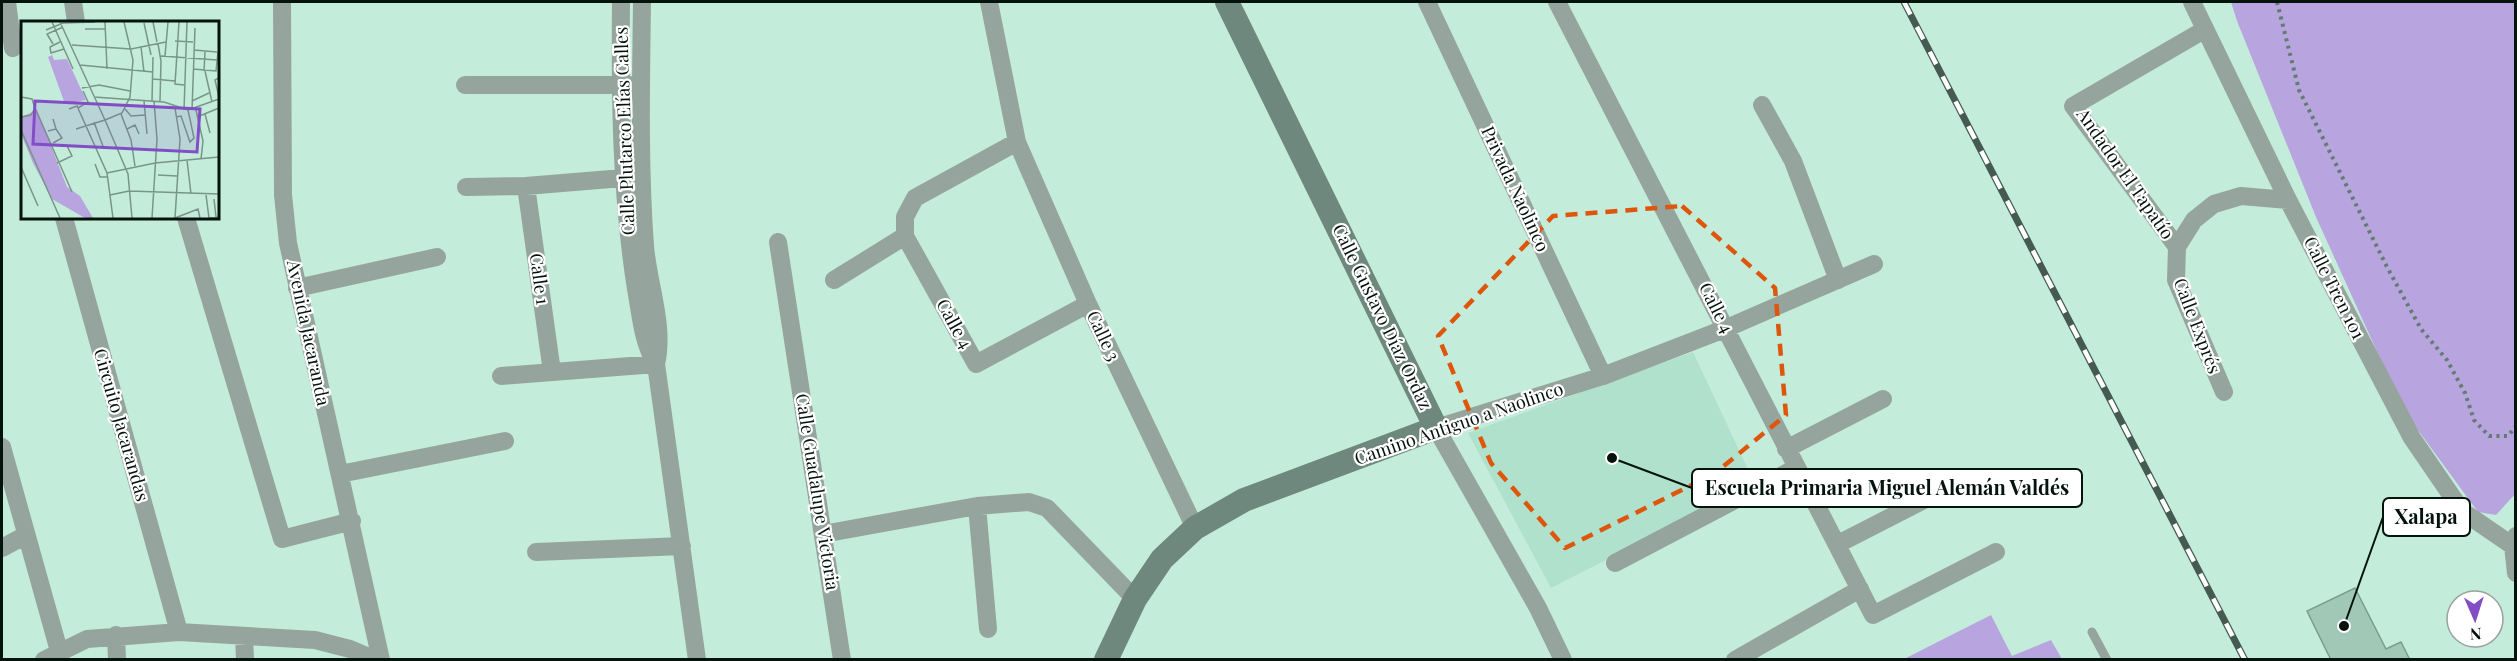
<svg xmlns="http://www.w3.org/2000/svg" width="2517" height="661" font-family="'Playfair Display',serif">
<rect width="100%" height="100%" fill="#c4ecda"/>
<!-- built -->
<path fill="#b0e1cc" d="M1693 352 1755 484 1551 588 1468 433Z"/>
<!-- green -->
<path fill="#b8a4de" d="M2231 2H2515L2516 493 2496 515 2478 512 2404 411 2316 217 2237 21Z
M1991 615 2012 656 2051 640 2062 659H1904Z"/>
<!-- building -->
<path fill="#a1c8b7" stroke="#789e8d" stroke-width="1.5" d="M2355 588 2386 649 2401 642 2410 660H2331L2307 611Z"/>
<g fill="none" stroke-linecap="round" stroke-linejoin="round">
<!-- path -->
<path stroke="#617c70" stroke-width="4" stroke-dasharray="3 4.5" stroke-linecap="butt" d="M2277 2 2299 90 2387 267 2421 329 2447 360 2465 393 2474 420 2489 436H2508L2516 426"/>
<!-- lane -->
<path stroke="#95a59e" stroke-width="9" d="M2092 632 2107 660"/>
<!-- street -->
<path stroke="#95a59e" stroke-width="18" d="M7 2 13 48
M73 2 76 22
M282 2 283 195 288 243 381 660
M621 2C620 98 621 194 636 289 641 315 642 341 656 364
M642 2C641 83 639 164 645 246 648 284 665 326 656 364L697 660
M989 2 1017 142 1088 304 1195 528
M1427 2 1603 376
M1557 2 1873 615 1996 552
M2192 2 2288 200 2412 438 2462 511 2513 546
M465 85H630
M1762 105 1793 161 1838 280
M526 186 552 372
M466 187 526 186 635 177
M64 218 179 632
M186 218 282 539 352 521
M905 236 976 364 1088 304
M778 242 842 660
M2177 247 2073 106 2204 30
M834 280 905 236V217L915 198 1017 142
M297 288 437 257
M501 376 656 364
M2224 392 2176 280 2177 247 2194 220 2214 204 2241 196 2288 200
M2 447 59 651
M1786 449 1883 399
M340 474 505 441
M977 506 988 629
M823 534 977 506 1029 502 1047 508 1135 599
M2516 536 2513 546 2516 573
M1838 544 1957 483
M2 548 26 535
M536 552 682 546
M1615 563 1796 468
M116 635 117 660
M244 636 245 660
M44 660 87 639 179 632 315 640 350 649 376 660
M1563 660 1538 608 1436 428 1603 376 1727 328 1874 264
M1735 660 1860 589"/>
<!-- secondary -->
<path stroke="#6f887d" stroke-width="24" d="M1106 660 1135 599 1162 559 1195 528 1244 500 1436 428 1227 2"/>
<!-- rail casing -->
<g stroke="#455b51" stroke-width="7">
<path id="rail" d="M1904 2 2245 660"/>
</g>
<!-- rail -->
<use href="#rail" stroke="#fff" stroke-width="4.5" stroke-dasharray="14" stroke-linecap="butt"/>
</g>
<!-- marked area -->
<path fill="none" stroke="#dd560c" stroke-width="4.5" stroke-dasharray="12 8" stroke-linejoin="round" d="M1682 206 1775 288 1786 415 1714 474 1565 548 1491 463 1438 336 1553 216Z"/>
<g text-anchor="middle" stroke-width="4.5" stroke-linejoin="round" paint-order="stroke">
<!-- street labels -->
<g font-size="18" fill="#05130d" stroke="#fff">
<text transform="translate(625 131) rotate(-92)" y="6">Calle Plutarco Elías Calles</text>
<text transform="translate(2125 174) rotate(55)" y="6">Andador El Tapatío</text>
<text transform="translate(1515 189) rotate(65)" y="6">Privada Naolinco</text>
<text transform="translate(539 279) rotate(82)" y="6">Calle 1</text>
<text transform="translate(2334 288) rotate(63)" y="6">Calle Tren 101</text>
<text transform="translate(1716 308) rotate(63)" y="6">Calle 4</text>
<text transform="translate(1382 317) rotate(64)" y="6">Calle Gustavo Díaz Ordaz</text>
<text transform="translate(954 324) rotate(61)" y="6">Calle 4</text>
<text transform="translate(2197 326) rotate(69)" y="6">Calle Exprés</text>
<text transform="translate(308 333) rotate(78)" y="6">Avenida Jacaranda</text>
<text transform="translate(1103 336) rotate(65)" y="6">Calle 3</text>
<text transform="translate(1459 424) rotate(-19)" y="6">Camino Antiguo a Naolinco</text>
<text transform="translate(121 425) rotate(74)" y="6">Circuito Jacarandas</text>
<text transform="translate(817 492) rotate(81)" y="6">Calle Guadalupe Victoria</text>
</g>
</g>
<!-- overview -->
<g transform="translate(21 21)">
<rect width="198" height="198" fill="#c4ecda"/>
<path d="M31 34 33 39 46 38 65 79 44 83 27 36ZM16 89 46 166 59 175 72 197H64L31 178 12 142 0 113V96Z" fill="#b8a4de"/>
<path fill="none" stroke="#789588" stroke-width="1.5" d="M31 1 52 48M39 1 84 99 55 108M84 1 86 48M103 1 112 39 109 76 101 92 84 99 107 153 111 197M132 1 136 21M158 1 154 63 163 64M123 2 130 34M64 8H84M25 9 42 2 74 1M154 20 172 21M39 21 29 26 30 32 43 28M32 23 26 13 42 6M137 23 140 40 139 80M51 24 110 28 145 21M120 26 123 51M173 29 196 31M140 35 196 39M144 35 147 1M59 44 132 51M172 48 195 50 197 31M183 50 184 31M184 50 191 81M198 57 194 59 198 76M132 58 154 60M61 67 78 64 109 70M0 76 11 78 14 87 10 94 0 96M73 76 143 81 167 89 198 78M123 80 126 113M131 80 132 36M171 80 188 72M14 87 51 171M57 87 67 81 62 70M48 88 56 85 86 152 92 197M104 88 110 95 124 94M163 89 166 1M171 89 174 7M175 89 182 120 180 138M100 93 110 119 114 145M184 93 189 112M155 96 160 95 169 121 173 117 167 89M176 96 198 87M73 101 83 128M106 108 114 104 118 113M0 109 39 197M27 110 35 108 32 98M32 122 41 117 35 108M33 124 46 125 51 135 36 142M166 139 170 173M74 143 79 156H87M0 146 17 185M86 152 134 142 198 136M137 154 156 155M108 170 198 173M89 174 108 170M185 174 188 197 198 196M193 178 195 196M131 197 136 118 133 80M154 197 159 118 154 87M154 197 177 188 179 197"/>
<path fill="#824ec6" fill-opacity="0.15" stroke="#824ec6" stroke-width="3" d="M14 80 179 88 176 131 12 123Z"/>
<rect width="198" height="198" fill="none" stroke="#05130d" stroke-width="3"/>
</g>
<!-- callouts -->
<path fill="none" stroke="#05130d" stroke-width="2" d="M1612 458L1692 488M2344 626L2383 517"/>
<g fill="#05130d" stroke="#fff" stroke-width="2">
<circle cx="1612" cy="458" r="6"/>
<circle cx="2344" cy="626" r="6"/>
</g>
<g fill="#fff" stroke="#05130d" stroke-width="2">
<rect x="1692" y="469" width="390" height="38" rx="6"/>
<rect x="2383" y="498" width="87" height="38" rx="6"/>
</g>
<g font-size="20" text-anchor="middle" font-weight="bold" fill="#05130d">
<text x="1887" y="495">Escuela Primaria Miguel Alemán Valdés</text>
<text x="2426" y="524">Xalapa</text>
</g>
<!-- border -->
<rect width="2517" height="661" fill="none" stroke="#05130d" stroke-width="6"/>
<!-- north arrow -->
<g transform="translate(2475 619) rotate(177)"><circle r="28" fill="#ffffff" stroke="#9ba19e" stroke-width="1.5"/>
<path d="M0-4.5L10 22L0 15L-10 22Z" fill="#824ec6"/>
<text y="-9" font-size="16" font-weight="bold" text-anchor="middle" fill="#05130d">N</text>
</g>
</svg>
